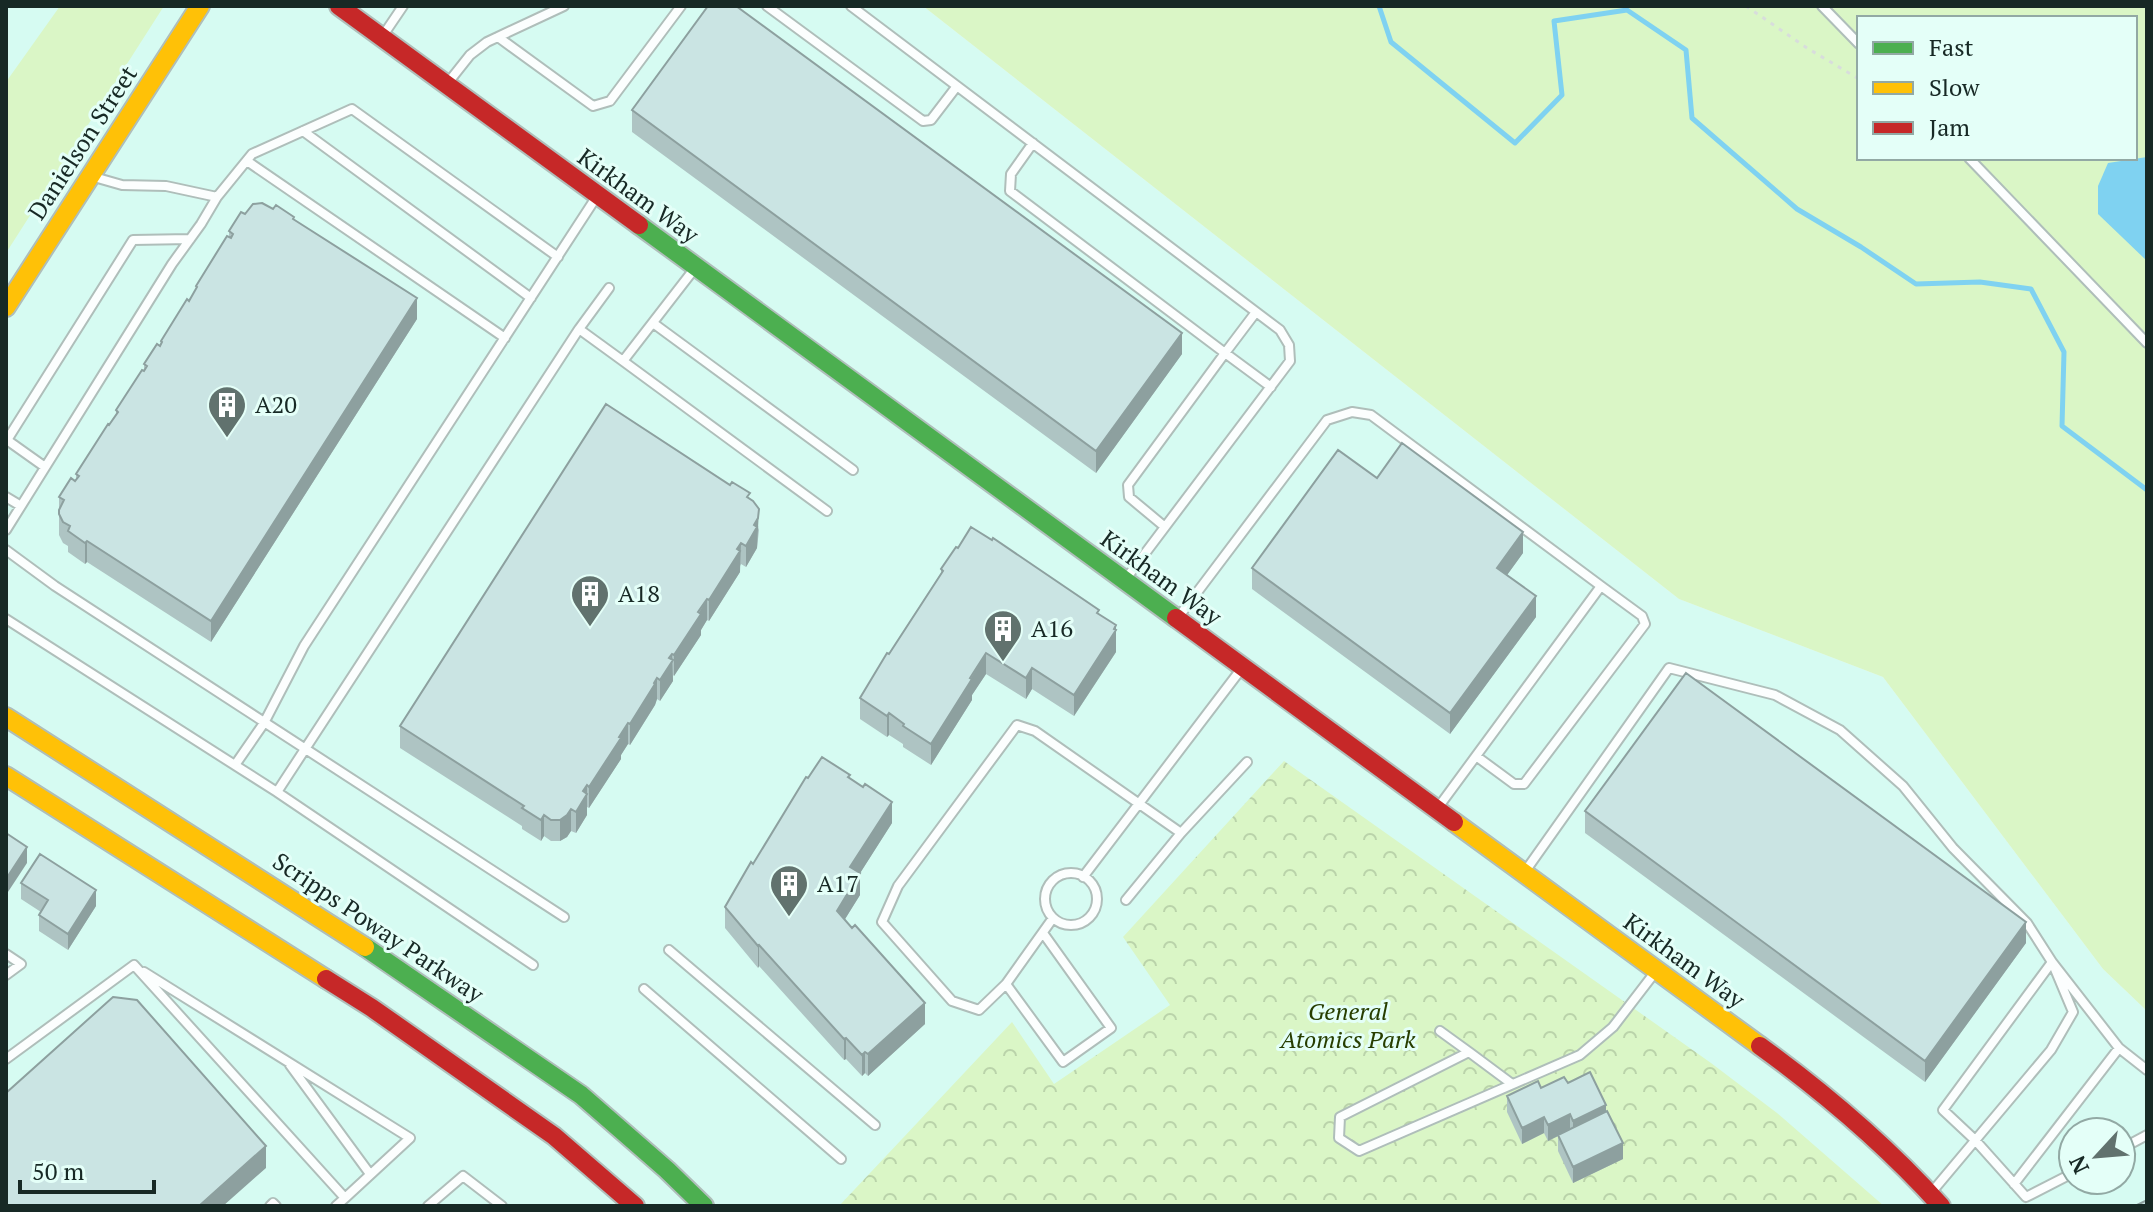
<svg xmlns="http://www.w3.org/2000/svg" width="2153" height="1212" font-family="'PT Serif',serif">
<defs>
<pattern id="park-crowns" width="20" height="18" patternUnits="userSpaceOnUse" patternTransform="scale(2)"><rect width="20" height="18" fill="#daf6c6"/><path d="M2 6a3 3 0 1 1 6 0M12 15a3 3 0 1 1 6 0" fill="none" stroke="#bad3aa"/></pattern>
</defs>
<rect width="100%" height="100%" fill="#eaf9f5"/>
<!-- built -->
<path fill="#d6fbf2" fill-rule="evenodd" d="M6 6H923L1679 599 1883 677 2103 969 2147 1011V1206H6ZM2073 1132H2121V1180H2073Z"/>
<!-- grass -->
<path fill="#daf6c6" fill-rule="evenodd" d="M60 6H164L6 253V82Z
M923 6H2147V1011L2103 969 1883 677 1679 599ZM1859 18H2135V158H1859Z"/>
<!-- park -->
<path fill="url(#park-crowns)" d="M1284 761 1711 1063 1777 1113 1884 1206H839L1012 1022 1054 1084 1170 1005 1123 937Z"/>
<!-- water -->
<path fill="#7fd2f1" d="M2147 157V261L2098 214V186L2108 163Z"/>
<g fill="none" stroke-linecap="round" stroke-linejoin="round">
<!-- stream -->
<path stroke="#7fd2f1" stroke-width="5" d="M1379 6 1391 42 1515 143 1562 95 1554 21 1627 10 1686 50 1692 118 1797 209 1861 247 1916 284 1980 282 2031 289 2064 352 2062 426 2147 490"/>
<!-- lane casing -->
<g stroke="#afbeba" stroke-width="12">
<path id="lane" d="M767 6 923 121 931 120 957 86
M851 6 1280 330 1289 345 1290 361 1125 580
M1822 6 1859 44
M382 37 403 6
M498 37 593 106 610 101 681 6
M447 84 470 55 487 42 564 6
M303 131 531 298
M1033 143 1011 174 1010 191 1225 353 1256 312
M1969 158 2147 343
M247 161 505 338
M217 197 252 154 352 109 558 257
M695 268 623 361 827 511
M609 288 579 329 623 361
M653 323 853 470
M45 467 7 440 133 240 190 239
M6 497 21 506
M1165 527 1129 497 1128 485 1225 353 1271 387
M6 530 172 264 201 224 217 197 166 186 122 185 94 177
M6 550 55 586 564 917
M6 619 277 792
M1177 619 1327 420 1352 412 1371 415 1601 586 1437 809
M1476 756 1514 784H1524L1645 624 1642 616 1601 586
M235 765 264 723 304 646 597 196
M1181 833 1247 762
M1524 873 1669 668 1775 695 1840 730 1903 786 1953 848 2027 923 2052 962 2073 1012 2051 1050 1931 1193
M1045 899a26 26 0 1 1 52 0a26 26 0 1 1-52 0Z
M1083 877 1242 668
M1043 933 1111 1028 1063 1062 1006 984 1053 918
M669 950 875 1125
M6 954 21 964 6 975
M533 965 277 792 579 329
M144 972 410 1138 345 1198
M1006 984 979 1010 952 1001 882 922 898 886 1017 725 1035 731 1181 833 1126 900
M644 989 841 1159
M1440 1031 1469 1052
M6 1059 134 965 345 1198 336 1206
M290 1065 370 1174
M1512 1084 1469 1052 1340 1117 1339 1138 1359 1151 1580 1055 1613 1027 1656 971
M2121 1149 2147 1135
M2073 1173 2026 1197 1975 1140 1943 1110 2052 962 2119 1048 2147 1070
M2014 1184 2119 1048
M270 1206 273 1203 276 1206
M428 1206 463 1176 502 1206"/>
</g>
<!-- fast casing -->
<g stroke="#afbeba" stroke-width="22">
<path id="fast" d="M639 225 1176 618
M365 947 581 1095 667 1170 704 1206"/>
</g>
<!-- slow casing -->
<g stroke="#afbeba" stroke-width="22">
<path id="slow" d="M6 307 200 6
M6 717 365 947
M6 776 326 979
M1454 822 1760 1046"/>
</g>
<!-- jam casing -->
<g stroke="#afbeba" stroke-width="22">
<path id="jam" d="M339 6 639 225
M1176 618 1454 822
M326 979 372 1008 554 1136 635 1206
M1760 1046C1826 1094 1887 1146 1941 1206"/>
</g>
<!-- path -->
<path stroke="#d8dddc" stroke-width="3" stroke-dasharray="4 6" stroke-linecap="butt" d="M1746 6 1807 48 1859 79"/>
<!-- lane -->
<use href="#lane" stroke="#fcfefe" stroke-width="8"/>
<!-- fast -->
<use href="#fast" stroke="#4caf50" stroke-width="18"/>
<!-- slow -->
<use href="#slow" stroke="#ffc107" stroke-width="18"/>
<!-- jam -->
<use href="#jam" stroke="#c62828" stroke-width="18"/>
</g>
<!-- wall -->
<path fill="#aec4c3" d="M632 110 1182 354 1096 473 632 132Z
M245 214 294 220 417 319 211 642 87 562 85 564 68 552V546L63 543 59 535V497L76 480V474L116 414V410L144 371V364L160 346 161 341 196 290V286L229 237V231Z
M1377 478 1523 553 1507 575 1536 617 1450 734 1252 589V568Z
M750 498 759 530 757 548 746 567 741 564 740 566V572L709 621 707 620 701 630V635L674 676 673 675V681L660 701 657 699 655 705 630 745 628 744 621 755V759L589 808 587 807V815L576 833 571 831 567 837 560 841H551L544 836 541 841 522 829V826L400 748V726Z
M941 569 1099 614 1116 625V652L1074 716 1032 689 1026 699 986 674 972 695V700L931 765 903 747V744L889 735 887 737 860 719V698L941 573Z
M808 778H850L892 823 860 873V895L845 919 925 1024 868 1076 865 1073 862 1076 846 1059 844 1060 759 966 758 968 725 928V907Z
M1585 811 2026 943 1925 1082 1585 833Z
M21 883 96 906 68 950 39 931V915L41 912 21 899Z
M1568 1083 1606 1111 1623 1159 1573 1183 1558 1151V1136L1548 1141 1544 1133 1522 1144 1507 1112V1096Z"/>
<!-- shaded-wall -->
<path fill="#8da09f" d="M417 298V319L211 642V621Z
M1182 333V354L1096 473V451Z
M759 509 757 548 746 567V546Z
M1523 532V553L1497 589V568Z
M87 541V562L85 564V543Z
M741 543 740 572 709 621V600Z
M1536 596V617L1450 734V713Z
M707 599V620L701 630V635L674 676V655Z
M1116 625V652L1074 716V695Z
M986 653V674L972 695V700L931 765V744Z
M672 654 673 681 660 701V680Z
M1032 668V689L1026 699V678Z
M657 678V699L655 705 630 745V724Z
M889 713V735L887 737V716Z
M628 723V744L621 755V759L589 808V787Z
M587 785V815L576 833V812L583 791Z
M892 802V823L850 889V867Z
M571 809V831L567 837 560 841V820Z
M544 815V836L541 841V820Z
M27 847V863L6 895V879Z
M860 873V895L837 932V911Z
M96 890V906L68 950V934Z
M2026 922V943L1925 1082V1061Z
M759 945V966L758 968V946Z
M925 1003V1024L868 1076V1054Z
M846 1038V1059L844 1060V1039Z
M865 1052V1073L862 1076V1055Z
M1606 1105V1121L1573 1137V1121Z
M1570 1114V1130L1548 1141V1125Z
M1544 1117V1133L1522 1144V1128Z
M1623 1143V1159L1573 1183V1167Z
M266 1146V1168L223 1206H199Z"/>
<!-- building -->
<path fill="#cae4e3" stroke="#8da09f" stroke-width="2" d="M708 6H736L1182 333 1096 451 632 110Z
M262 203 273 209 276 205 294 217 293 219 417 298 211 621 87 541 85 543 68 531 70 526 63 522 59 514V510L64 500 59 497 71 478 75 481 79 476 76 474 108 424 109 425 118 412 116 410 142 370 144 371 147 366 144 364 157 344 160 346 162 342 161 341 187 299 189 301 197 287 196 286 227 236 231 238 233 234 229 231 241 212 245 214 253 204Z
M606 404 730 485 732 482 750 493 747 497 753 501 759 509 758 518 754 525 757 527 746 546 741 543 737 549 740 551 709 600 707 599 698 612 701 614 674 655 672 654 669 658 673 660 660 680 657 678 654 683 655 684 630 724 628 723 619 737 621 738 589 787 587 785 583 791 587 794 576 812 571 809 567 815 560 820H551L544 815 541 820 522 808 524 806 400 726Z
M1402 443 1523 532 1497 568 1536 596 1450 713 1252 568 1338 450 1377 478Z
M971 527 992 540 993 538 1099 610 1097 613 1116 625 1114 629 1116 630 1074 695 1032 668 1026 678 986 653 970 678 972 679 931 744 903 726 904 724 889 713 887 716 860 698 887 653 889 654 943 571 941 569 956 547 958 548Z
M1686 673 2026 922 1925 1061 1585 811Z
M822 757 850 775 848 777 863 787 865 784 892 802 850 867 860 873 837 911 852 928 855 925 925 1003 868 1054 865 1052 862 1055 846 1038 844 1039 759 945 758 946 725 907 751 862 753 864 806 777 808 778Z
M6 833 27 847 6 879Z
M40 854 96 890 68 934 39 915 48 900 21 883Z
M113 997 137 1000 266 1146 199 1206H6V1093Z
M1590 1072 1606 1105 1573 1121 1570 1114 1548 1125 1544 1117 1522 1128 1507 1096 1538 1081 1541 1088 1564 1077 1568 1083Z
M1607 1111 1623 1143 1573 1167 1558 1135Z
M2147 1200V1206H2135Z"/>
<!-- icons -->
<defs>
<g id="building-pin" transform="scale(2)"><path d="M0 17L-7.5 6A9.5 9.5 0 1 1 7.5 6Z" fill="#61726e" stroke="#e4fff8"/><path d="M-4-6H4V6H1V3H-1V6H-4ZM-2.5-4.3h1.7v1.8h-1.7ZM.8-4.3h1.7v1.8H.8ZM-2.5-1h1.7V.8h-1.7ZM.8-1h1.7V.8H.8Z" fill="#fff"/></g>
</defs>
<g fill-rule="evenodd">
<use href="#building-pin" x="227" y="405"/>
<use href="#building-pin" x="590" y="594"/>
<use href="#building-pin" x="1003" y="629"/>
<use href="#building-pin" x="789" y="884"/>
</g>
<g text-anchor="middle" stroke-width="6" stroke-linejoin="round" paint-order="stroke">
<!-- street labels -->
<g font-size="24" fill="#172925" stroke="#e4fff8">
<text transform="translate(83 143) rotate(-57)" y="8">Danielson Street</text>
<text transform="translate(638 196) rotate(36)" y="8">Kirkham Way</text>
<text transform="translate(1161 578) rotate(36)" y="8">Kirkham Way</text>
<text transform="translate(378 928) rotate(34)" y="8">Scripps Poway Parkway</text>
<text transform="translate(1684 961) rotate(36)" y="8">Kirkham Way</text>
</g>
<!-- poi labels -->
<g font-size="24" fill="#172925" stroke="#e4fff8" text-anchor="start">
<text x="255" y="413">A20</text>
<text x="618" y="602">A18</text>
<text x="1031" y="637">A16</text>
<text x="817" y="892">A17</text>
</g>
<!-- park labels -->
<g font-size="24" font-style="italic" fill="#273e00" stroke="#e4fff8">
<text x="1348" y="1020">General<tspan x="1348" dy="28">Atomics Park</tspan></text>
</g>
</g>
<!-- border -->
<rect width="2153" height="1212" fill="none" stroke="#172925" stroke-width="16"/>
<!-- legend -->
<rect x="1857" y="16" width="280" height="144" fill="#e4fff8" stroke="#92a9a4" stroke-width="2"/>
<rect x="1873" y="42" width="40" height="12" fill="#4caf50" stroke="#92a9a4" stroke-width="2"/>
<text x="1929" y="56" font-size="24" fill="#172925">Fast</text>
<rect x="1873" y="82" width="40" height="12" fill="#ffc107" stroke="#92a9a4" stroke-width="2"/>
<text x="1929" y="96" font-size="24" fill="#172925">Slow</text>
<rect x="1873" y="122" width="40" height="12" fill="#c62828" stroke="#92a9a4" stroke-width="2"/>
<text x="1929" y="136" font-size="24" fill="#172925">Jam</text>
<!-- north arrow -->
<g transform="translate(2097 1156) rotate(244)"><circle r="38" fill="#e4fff8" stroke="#92a9a4" stroke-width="2"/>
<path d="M0-6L14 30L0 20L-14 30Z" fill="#61726e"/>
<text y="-12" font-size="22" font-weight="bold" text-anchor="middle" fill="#172925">N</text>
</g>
<!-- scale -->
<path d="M20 1180v12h134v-12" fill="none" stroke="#172925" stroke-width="4"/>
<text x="32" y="1180" font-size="24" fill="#172925" stroke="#e4fff8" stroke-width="6" paint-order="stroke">50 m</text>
</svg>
